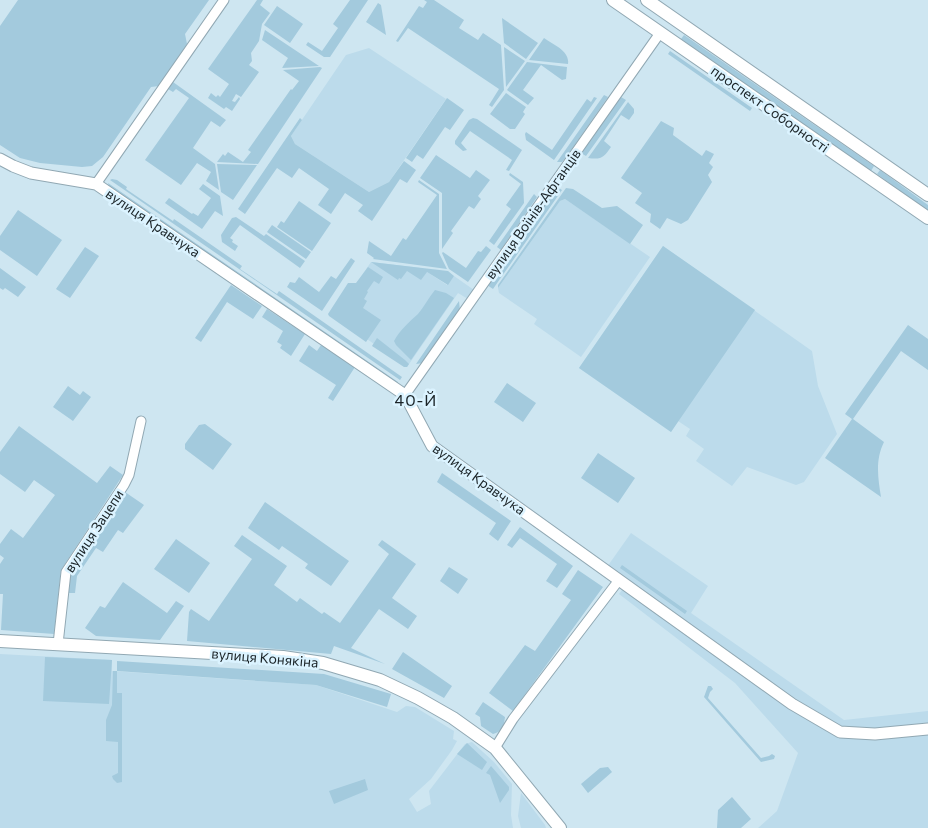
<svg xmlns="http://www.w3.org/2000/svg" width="928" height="828" font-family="Commissioner,sans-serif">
<rect width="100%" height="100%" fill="#cee6f1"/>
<!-- built -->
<path fill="#bcdbeb" d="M369 48 446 99 389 182 369 192 295 144 291 136 346 55Z
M565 199 650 257 581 357 534 324 537 319 499 293 498 288 560 201Z
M663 246 812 351 818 386 837 434 804 482 796 485 747 467 732 486 696 461 704 449 686 436 690 429 678 421 671 432 579 368Z
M371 262 421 268 447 285 454 276 474 290 468 299 458 293 407 367 334 316Z
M631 533 708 586 691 613 844 720 928 711V828H758L777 811 798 753 735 683 619 594 628 582 607 567Z
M0 654 112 660V671L316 685 397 712 406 706 415 707 454 731 453 739 457 741 452 750 431 779 409 799 417 812 431 804 429 791 465 744 472 742 494 762 512 784 511 815 513 828H0Z
M521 793 545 825 546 828H521L518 816Z"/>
<!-- green -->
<path fill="#a3cadd" d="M18 0H209L185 34 187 44 159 86 151 87 103 157 92 166 82 167 40 163 20 158 0 145V26Z
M257 0H263L260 5 270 13 262 24 259 41 251 53 252 61 249 65 259 72 241 97 236 94 232 101 235 102 239 97 240 99 232 111 226 107 224 109 208 98 211 93 216 97 218 95 220 97 229 84 208 69Z
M350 0H368L330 57H324L306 45 308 42 322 51 338 28 333 24Z
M424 0H434L464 20 459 28 478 40 483 33 501 45 504 90 492 107 489 105 499 89 408 28 398 42 396 41 419 6 423 8 427 2Z
M378 3 381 5 386 35 366 22Z
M277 6 303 24 290 43 264 25Z
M502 18 538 43 526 59 504 43Z
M265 30 319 66 282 68 288 58 262 40Z
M684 35 874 166 871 171 681 39Z
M544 38C554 45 570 51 568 64L529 60Z
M504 47 525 61 506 87Z
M670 51 752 108 750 111 668 54Z
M527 62 567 67 566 79 562 80 541 65 523 90 534 98 528 105 507 90Z
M320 67 322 68 258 164 217 162 223 154 225 156 228 152 243 162 251 152 248 150 291 89 292 90 299 81 283 70Z
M173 82 226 120 220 127 211 121 193 148 215 164 219 190 206 181 211 172 197 163 181 185 145 160 189 98 176 89 173 92 168 89Z
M506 93 526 107 523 112 525 114 515 129H510L490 114Z
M604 95 608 97 567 156 562 162H557Z
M594 97 597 98 554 160 526 140 525 134 526 132 552 150 587 99 591 102Z
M621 97 626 100 586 156 581 153Z
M447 98 464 110 450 130 445 127 423 159 417 155 412 162 406 158Z
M628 102 634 109V113L629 120 621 115 604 141 611 147C604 157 602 160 588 158Z
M300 118 302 120 291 136 295 144 369 192 389 182 404 161 416 170 407 183 400 179 372 221 358 211 363 205 345 193 331 214 318 205 329 189 299 168 292 178 277 168 245 214 238 209Z
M473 118 477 119 522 150 509 171 506 170 512 160 470 131 461 143 467 150 463 151 455 144V141L469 120Z
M661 121 674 128 673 135 702 156 706 150 714 154 709 163 713 167 708 175 712 182 688 220 681 224 667 218 660 229 650 222 651 214 635 203 642 193 621 178Z
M436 155 470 178 476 170 490 180 478 196 481 199 474 209 469 206 451 231 453 233 442 249V193L420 178Z
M217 164 257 165 233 200 221 192Z
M880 170 928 205V211L877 174Z
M510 173 523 182 524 203 494 245 489 241 511 209 506 205 521 184 509 175Z
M112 179 117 180 127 187 126 189 173 221 174 219 242 266 240 269 277 294 279 291 402 377 400 380 110 180Z
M419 180 439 194V253L447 269 373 259 374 258 367 253 369 241 391 256 403 238 406 240 437 195 418 182Z
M108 183 398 382 396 385 109 187Z
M203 184 220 196 223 216 215 211 202 229 165 203 169 198 192 214 193 213 198 216 211 198 199 189Z
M557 187 562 190 493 289 487 285Z
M566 188 573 189 602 208 617 206 643 225 630 244 565 199 560 201 498 288V285Z
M534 194 537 197 501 250 497 247Z
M299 201 331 223 312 251 277 227 281 221 284 223Z
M18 210 62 240 37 276 0 250V236Z
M236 217 264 236 266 234 305 261 300 268 240 225 230 238 233 240 232 242 238 246 235 251 222 242 221 235 232 218Z
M272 225 311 252 306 259 267 232Z
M486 246 491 250 468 282 449 269 442 253 443 252 466 268 478 251 481 252Z
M663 246 755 310 671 432 579 368Z
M85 247 99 256 70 298 56 289Z
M351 258 355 261 322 311 287 287 290 282 295 283 299 277 319 292 331 276 336 279Z
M371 262 448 271 454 276 448 285 427 272 421 280 407 271 401 279 399 278 398 280Z
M368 267 383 277 379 284 374 281 367 291 368 292 364 299 367 301 363 308 381 320 366 342 329 316 328 314 348 283H356Z
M0 268 26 287 18 297 5 288 3 290 0 288Z
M231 285 262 306 253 319 227 302 201 342 195 338Z
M435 290 446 293 454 298 411 360 396 345 394 341C400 330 409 322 418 314 424 307 429 297 435 290Z
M459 301 460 311 423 363 416 364Z
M267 309 305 334 291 356 280 348 282 345 277 342 283 331 262 317Z
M908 325 928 339V370L901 351 853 419 884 442C875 460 878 478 881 497L825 458 852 419 845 414Z
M377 338 405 360 409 364 407 367H404L372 346Z
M309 345 317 351 321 345 355 367 333 401 328 398 336 385 299 361Z
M507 383 536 403 523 422 494 402Z
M68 386 80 395 83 391 91 397 73 421 53 407Z
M205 424 232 444 213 470 185 449V444L199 425Z
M19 426 97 483 110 466 123 475 61 570 54 634 1 630 3 594H0V564L4 558 0 555V544L11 529 23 538 55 495 34 480 25 492 0 474V452Z
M598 453 635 478 618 503 581 478Z
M442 473 511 521 498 541 489 534 496 523 437 482Z
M125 492 144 505 123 533 118 530 103 552 96 548 77 576 75 593H68L70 573Z
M265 502 349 561 331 586 305 568 308 564 282 546 279 550 248 528Z
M520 527 573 566 557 588 546 581 557 564 520 538 512 548 507 545Z
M242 535 287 566 274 585 297 602 300 598 322 614 324 612 340 623 389 554 378 545 382 540 416 564 392 598 417 616 408 629 379 609 351 648 385 664 334 646 331 654 187 641 189 612 191 609 209 621 252 559 234 546Z
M176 539 210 563 189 593 154 569Z
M622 565 687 611 685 614 620 568Z
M449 567 468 579 458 594 440 581Z
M578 570 603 587 513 711 489 693 525 645 535 651 571 600 562 594Z
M123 582 167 613 176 601 184 606 160 640 96 636 85 628 100 606 105 608Z
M403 652 452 686 444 698 392 669Z
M45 657 112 660 109 704 43 701Z
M117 661 324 674 391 694 387 707 316 685 117 671V693H122V782L117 783 113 779 112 776 118 773V742L106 741V720L112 705 113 671H117Z
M708 686H711L713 689 710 692 708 698 761 758 769 756 772 754 775 756 774 759 761 762 704 697Z
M483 702 505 717C504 726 502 732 493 734L481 726 480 717 475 714Z
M467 743 487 762 482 770 457 754Z
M491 766 509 787V790L500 803 490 775 486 773Z
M608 767 612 772 588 793 581 784 600 768Z
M365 779 368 790 334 804 329 791Z
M732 797 751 819 741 828H717L718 810Z"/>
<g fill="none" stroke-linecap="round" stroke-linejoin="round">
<!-- minor casing -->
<g stroke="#91a8b3" stroke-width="11">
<path id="minor" d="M96 184 224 0
M405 395 660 33
M58 644 66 572 124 485 129 475 141 421
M495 748 513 719 619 580"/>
</g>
<!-- tertiary casing -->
<g stroke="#91a8b3" stroke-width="13">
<path id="tertiary" d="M0 159 13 166 31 173 96 184 405 395 432 446 792 704 840 732 875 734 928 729"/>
</g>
<!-- secondary casing -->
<g stroke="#91a8b3" stroke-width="14">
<path id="secondary" d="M613 0 928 218
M647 0 928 195
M0 641 283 657 323 663 380 680 418 698 453 718 495 748 560 828"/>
</g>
<!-- minor -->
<use href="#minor" stroke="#fff" stroke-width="9"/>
<!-- tertiary -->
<use href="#tertiary" stroke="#fff" stroke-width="11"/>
<!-- secondary -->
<use href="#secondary" stroke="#fff" stroke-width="12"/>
</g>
<g text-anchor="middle" stroke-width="5" stroke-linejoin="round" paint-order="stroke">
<!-- street labels -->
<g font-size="14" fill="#1a2327" stroke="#dbf3ff">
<text transform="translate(770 109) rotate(35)" y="5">проспект Соборності</text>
<text transform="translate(533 214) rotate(-55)" y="5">вулиця Воїнів-Афганців</text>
<text transform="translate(153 223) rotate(34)" y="5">вулиця Кравчука</text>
<text transform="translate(479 479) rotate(36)" y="5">вулиця Кравчука</text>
<text transform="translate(94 531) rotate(-57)" y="5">вулиця Зацепи</text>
<text transform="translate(265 658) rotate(5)" y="5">вулиця Конякіна</text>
</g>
<!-- quarter labels -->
<g font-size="16" letter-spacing="1" fill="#1a2327" stroke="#dbf3ff">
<text x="416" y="406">40-Й</text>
</g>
</g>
</svg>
